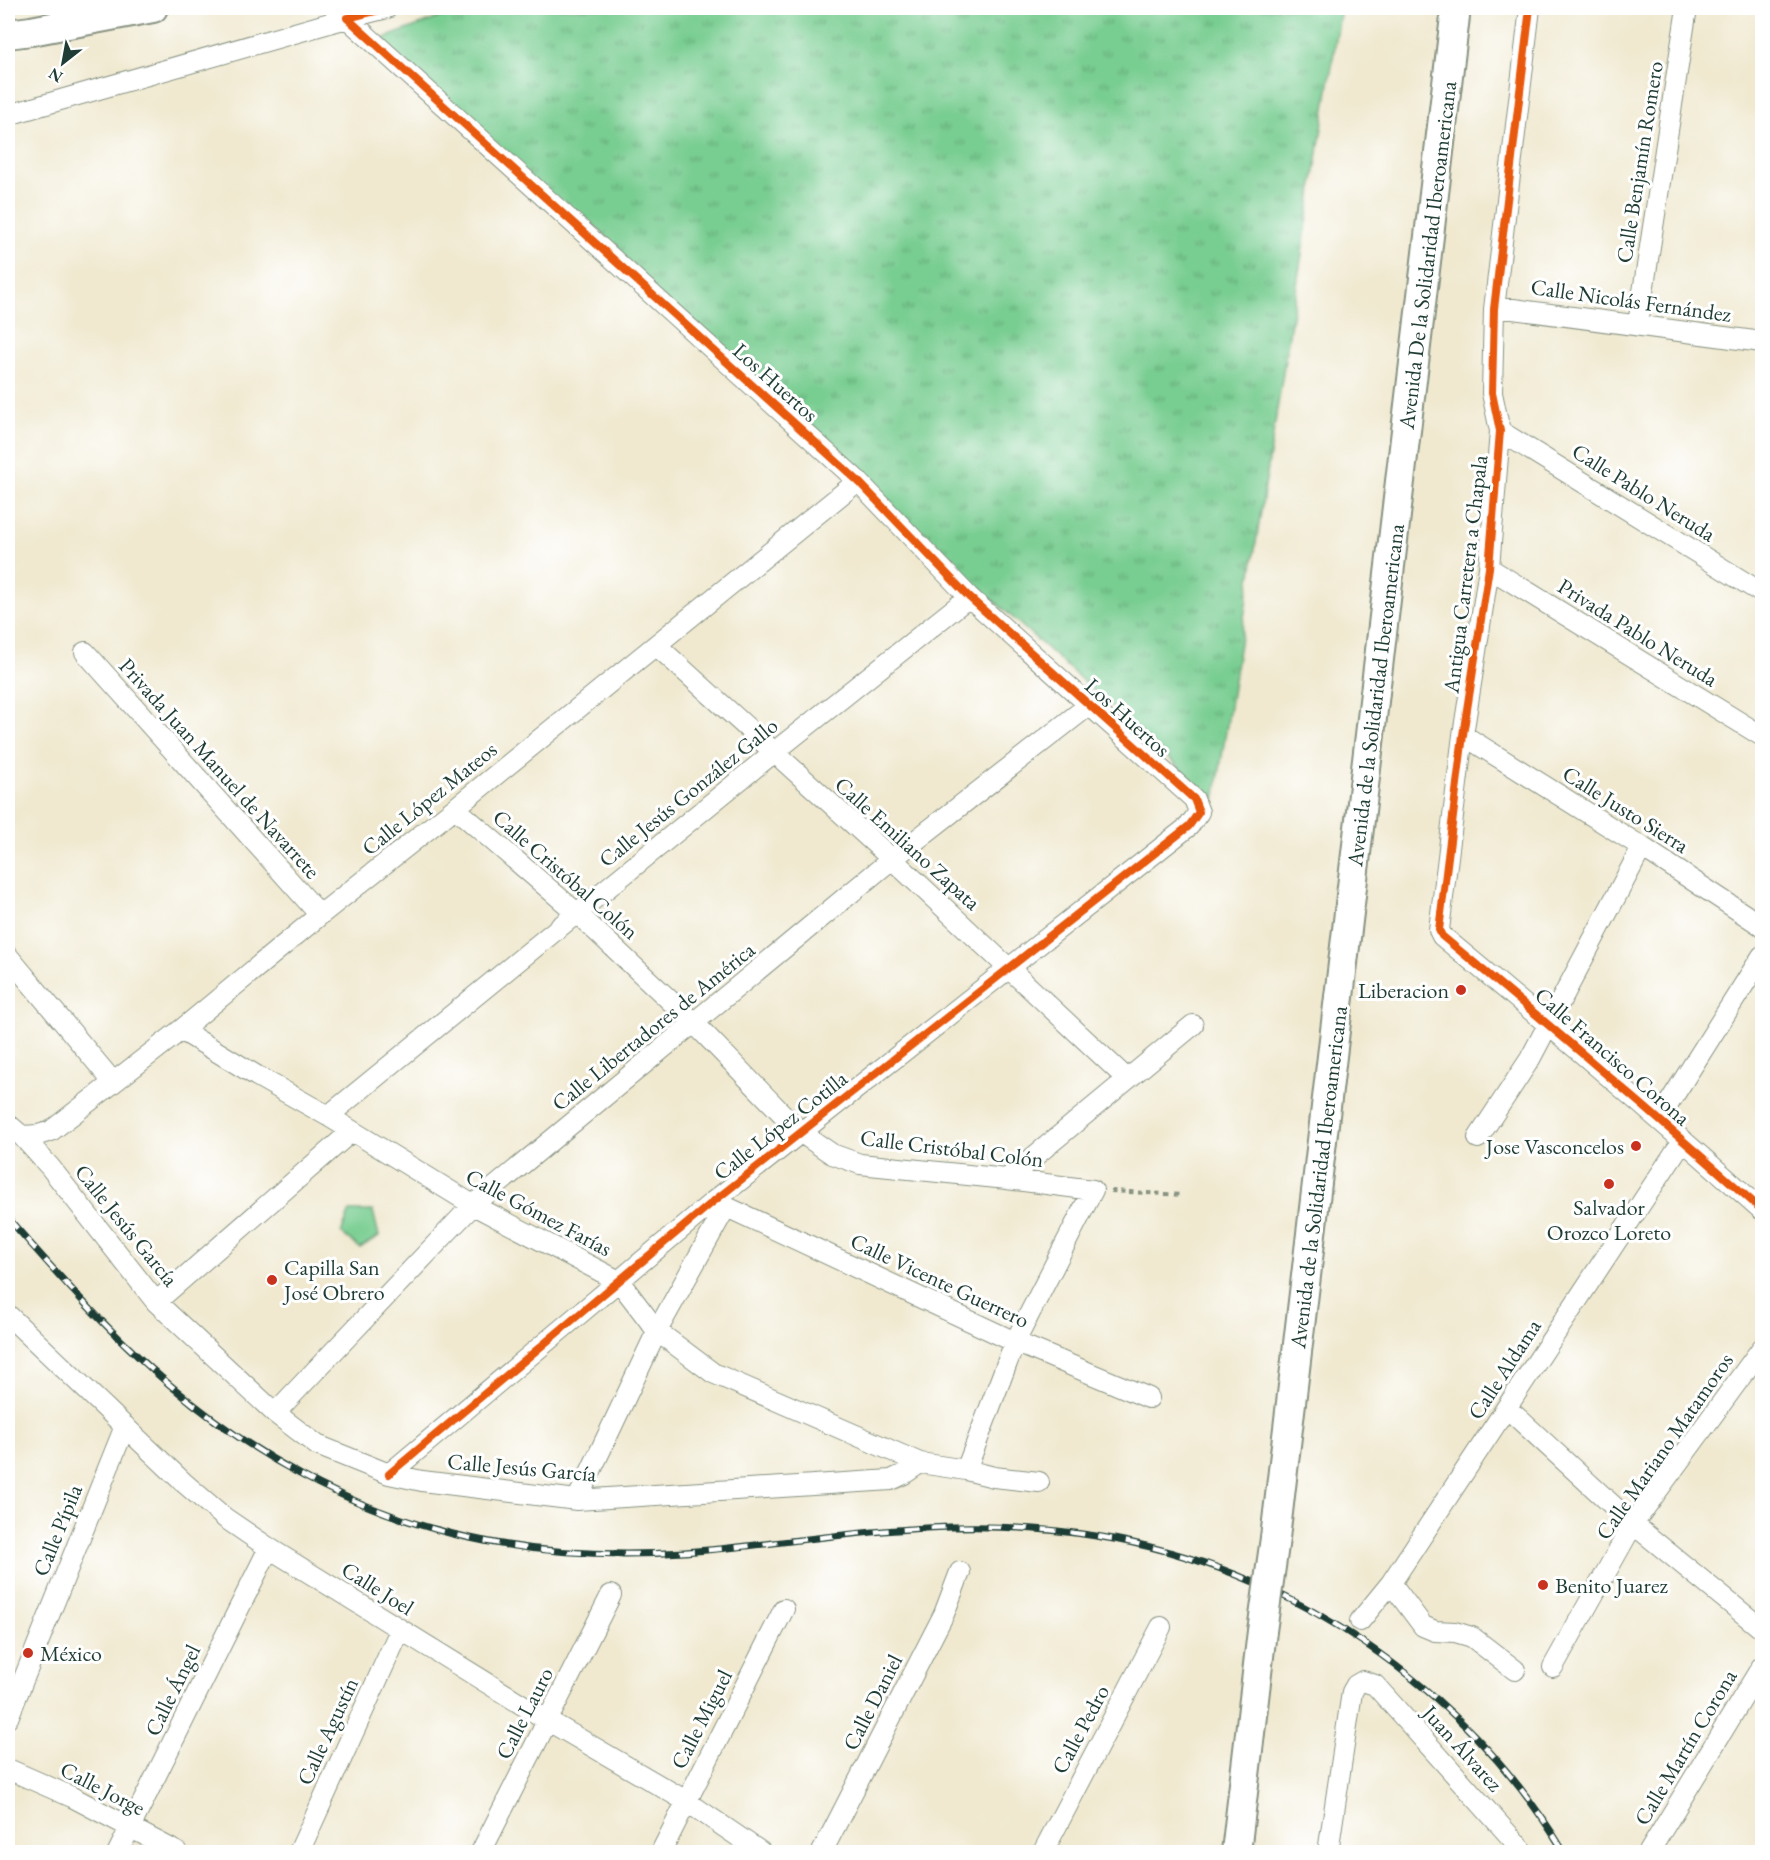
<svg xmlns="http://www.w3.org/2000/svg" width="1770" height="1860" font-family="'EB Garamond',serif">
<defs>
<pattern id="grass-tufts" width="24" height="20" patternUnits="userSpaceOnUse" patternTransform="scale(1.5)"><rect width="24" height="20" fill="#78cd91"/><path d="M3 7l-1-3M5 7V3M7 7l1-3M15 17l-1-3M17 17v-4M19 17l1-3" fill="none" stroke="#62a877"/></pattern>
</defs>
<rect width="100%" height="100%" fill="#fff"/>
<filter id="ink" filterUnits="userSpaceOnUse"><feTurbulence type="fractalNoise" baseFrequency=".0167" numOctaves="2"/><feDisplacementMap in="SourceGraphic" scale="12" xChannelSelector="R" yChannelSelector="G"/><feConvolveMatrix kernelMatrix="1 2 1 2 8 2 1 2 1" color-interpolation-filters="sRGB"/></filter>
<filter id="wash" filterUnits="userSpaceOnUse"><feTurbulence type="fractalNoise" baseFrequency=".008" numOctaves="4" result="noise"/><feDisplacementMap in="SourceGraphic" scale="24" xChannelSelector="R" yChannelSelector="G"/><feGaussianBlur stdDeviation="1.35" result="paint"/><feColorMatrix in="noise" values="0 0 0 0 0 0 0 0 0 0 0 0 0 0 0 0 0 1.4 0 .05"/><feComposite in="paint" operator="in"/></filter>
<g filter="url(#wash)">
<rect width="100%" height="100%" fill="#f0e9d0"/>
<!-- grass -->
<path fill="url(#grass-tufts)" stroke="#4c8562" stroke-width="1.5" d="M464 8H1341L1215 800 374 42Z"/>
<!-- green -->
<path fill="#78cd91" stroke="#4c8562" stroke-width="1.5" d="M350 1211H373L379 1236 360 1248 341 1233Z"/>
</g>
<g filter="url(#ink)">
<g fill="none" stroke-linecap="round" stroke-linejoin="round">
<!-- minor casing -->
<g stroke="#889382" stroke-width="22">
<path id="minor" d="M387 8 347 18 858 481 969 597 1194 799 1199 812 1189 826 714 1201 389 1474
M1530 8 1494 309 1492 393 1500 431 1489 568 1463 735 1439 930 1442 936C1550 1025 1657 1117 1762 1210
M8 115 347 18
M1494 309H1513L1762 342
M1638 324 1687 8
M1500 431 1762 593
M1489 568 1762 736
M656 645 892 859 1127 1079
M85 652 320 915
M1463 735 1642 847 1762 926
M455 808 578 914 695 1024 800 1132 832 1154 860 1164 1007 1179 1093 1190 1015 1342 966 1470
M8 956 113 1082
M181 1030 257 1076 328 1116 473 1205 619 1281 657 1331 713 1373 920 1463 966 1470 994 1477 1039 1482
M328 1116 773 753 969 597
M1659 1119 1762 956
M8 1124 22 1136 50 1167 156 1302 275 1413 317 1445 389 1474 422 1481 577 1500 891 1480 904 1474 920 1463
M22 1136 38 1135 51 1131 181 1030 320 915 455 808 858 481
M1478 1138 1530 1059 1642 847
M1007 1179 1193 1025
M714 1201 1015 1342 1149 1398
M156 1302 352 1131
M8 1315 183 1482 225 1518 269 1548 547 1720 686 1801 761 1852
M1507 1408 1633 1524 1762 1629
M275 1413 473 1205 892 859 1088 706
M577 1500 657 1331 726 1207
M1391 1583 1423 1626 1435 1631 1455 1632 1472 1637 1515 1670
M1360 1621 1391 1583 1683 1140
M1553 1667 1633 1524 1762 1348
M8 1718 125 1426
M8 1769 72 1797 177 1852
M118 1852 269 1548
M299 1852 400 1630
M481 1852 611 1595
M661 1852 784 1609
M822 1852 944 1614 960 1572
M1043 1852 1161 1627
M1328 1852 1352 1692 1356 1685 1363 1681 1375 1685 1524 1852
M1649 1852 1762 1666"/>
</g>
<!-- highway casing -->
<g stroke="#889382" stroke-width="32">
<path id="highway" d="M8 34 31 31 153 8
M1275 1538 1456 8
M1236 1852 1262 1631"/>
</g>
<!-- path -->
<path stroke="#889382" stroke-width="4" stroke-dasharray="4.5 4.5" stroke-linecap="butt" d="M1111 1191 1182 1195"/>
<!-- minor -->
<use href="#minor" stroke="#fff" stroke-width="20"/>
<!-- highway -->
<use href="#highway" stroke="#fff" stroke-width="28"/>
<!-- rail casing -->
<g stroke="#1f3d34" stroke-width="7">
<path id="rail" d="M8 1218C59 1276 111 1335 170 1385 252 1455 349 1508 453 1534 529 1553 607 1557 685 1552 766 1546 845 1532 926 1528 983 1525 1040 1527 1096 1536 1288 1566 1465 1687 1564 1852"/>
</g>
<!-- rail -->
<use href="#rail" stroke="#fff" stroke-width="4.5" stroke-dasharray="14" stroke-linecap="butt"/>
<!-- highway-bridge casing -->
<g stroke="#889382" stroke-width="32" stroke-linecap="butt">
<path id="highway-bridge" d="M1262 1631 1275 1538"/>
</g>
<!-- highway-bridge -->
<use href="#highway-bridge" stroke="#fff" stroke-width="28"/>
<!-- cycleway casing -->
<g stroke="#fff" stroke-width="11">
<path id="cycleway" d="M387 8 347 18 858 481 969 597 1194 799 1199 812 1189 826 714 1201 389 1474
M1530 8 1494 309 1492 393 1500 431 1489 568 1463 735 1439 930 1442 936C1550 1025 1657 1117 1762 1210"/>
</g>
<!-- cycleway -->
<use href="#cycleway" stroke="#e8590c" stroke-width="8"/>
</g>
</g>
<!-- markers -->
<g fill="#c8321e" stroke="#fff" stroke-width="2">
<circle cx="1461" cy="990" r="6"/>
<circle cx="1636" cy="1146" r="6"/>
<circle cx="1609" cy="1184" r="6"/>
<circle cx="272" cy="1280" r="6"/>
<circle cx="1543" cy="1585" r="6"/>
<circle cx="28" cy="1653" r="6"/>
</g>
<g text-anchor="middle" stroke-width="6" stroke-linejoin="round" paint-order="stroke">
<!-- street labels -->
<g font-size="22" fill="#1f3d34" stroke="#fff">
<text transform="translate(1639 162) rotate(-81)" y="8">Calle Benjamín Romero</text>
<text transform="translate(1427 255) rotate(-83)" y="8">Avenida De la Solidaridad Iberoamericana</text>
<text transform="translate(1631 300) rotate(8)" y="8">Calle Nicolás Fernández</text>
<text transform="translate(776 382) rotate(42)" y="8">Los Huertos</text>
<text transform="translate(1644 492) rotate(32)" y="8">Calle Pablo Neruda</text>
<text transform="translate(1465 574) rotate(-83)" y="8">Antigua Carretera a Chapala</text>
<text transform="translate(1638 632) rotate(32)" y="8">Privada Pablo Neruda</text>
<text transform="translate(1375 695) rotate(-83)" y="8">Avenida de la Solidaridad Iberoamericana</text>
<text transform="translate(1128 717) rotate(42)" y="8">Los Huertos</text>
<text transform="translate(220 768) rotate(48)" y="8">Privada Juan Manuel de Navarrete</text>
<text transform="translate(688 792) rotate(-39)" y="8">Calle Jesús González Gallo</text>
<text transform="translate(429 798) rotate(-39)" y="8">Calle López Mateos</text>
<text transform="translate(1626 809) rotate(32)" y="8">Calle Justo Sierra</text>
<text transform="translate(908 843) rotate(42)" y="8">Calle Emiliano Zapata</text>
<text transform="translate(566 874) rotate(41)" y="8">Calle Cristóbal Colón</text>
<text transform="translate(653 1026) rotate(-39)" y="8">Calle Libertadores de América</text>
<text transform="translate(1613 1056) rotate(41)" y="8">Calle Francisco Corona</text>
<text transform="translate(780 1125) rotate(-38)" y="8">Calle López Cotilla</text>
<text transform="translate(952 1148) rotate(7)" y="8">Calle Cristóbal Colón</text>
<text transform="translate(1318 1177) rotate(-83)" y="8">Avenida de la Solidaridad Iberoamericana</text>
<text transform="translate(539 1212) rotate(28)" y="8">Calle Gómez Farías</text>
<text transform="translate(127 1225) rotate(51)" y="8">Calle Jesús García</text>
<text transform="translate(940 1280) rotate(25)" y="8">Calle Vicente Guerrero</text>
<text transform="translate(1504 1369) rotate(-57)" y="8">Calle Aldama</text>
<text transform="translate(1664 1446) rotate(-55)" y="8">Calle Mariano Matamoros</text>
<text transform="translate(522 1467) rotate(5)" y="8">Calle Jesús García</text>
<text transform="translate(57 1530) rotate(-68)" y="8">Calle Pípila</text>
<text transform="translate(378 1588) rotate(32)" y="8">Calle Joel</text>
<text transform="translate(172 1690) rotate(-64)" y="8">Calle Ángel</text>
<text transform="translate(872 1702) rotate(-63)" y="8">Calle Daniel</text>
<text transform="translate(524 1713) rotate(-63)" y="8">Calle Lauro</text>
<text transform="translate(701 1719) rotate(-63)" y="8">Calle Miguel</text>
<text transform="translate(1080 1729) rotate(-62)" y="8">Calle Pedro</text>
<text transform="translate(327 1731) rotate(-65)" y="8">Calle Agustín</text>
<text transform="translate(1685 1747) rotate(-59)" y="8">Calle Martín Corona</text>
<text transform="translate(1463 1748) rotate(48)" y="8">Juan Álvarez</text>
<text transform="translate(103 1788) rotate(27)" y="8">Calle Jorge</text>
</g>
<!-- poi labels -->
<g font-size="22" fill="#1f3d34" stroke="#fff" text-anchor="start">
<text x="1449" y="998" text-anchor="end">Liberacion</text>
<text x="1624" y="1154" text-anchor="end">Jose Vasconcelos</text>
<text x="1609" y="1215" text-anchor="middle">Salvador<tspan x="1609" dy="25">Orozco Loreto</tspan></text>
<text x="284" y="1275">Capilla San<tspan x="284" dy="25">José Obrero</tspan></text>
<text x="1555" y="1593">Benito Juarez</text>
<text x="40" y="1661">México</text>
</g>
</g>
<!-- margin -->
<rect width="1770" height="1860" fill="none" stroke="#fff" stroke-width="30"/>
<!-- north arrow -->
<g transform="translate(63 63) rotate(211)" stroke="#ffffff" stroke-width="4.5" paint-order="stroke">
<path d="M0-4.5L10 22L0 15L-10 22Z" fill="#1f3d34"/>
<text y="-9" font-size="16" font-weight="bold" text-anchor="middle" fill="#1f3d34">N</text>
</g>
</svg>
